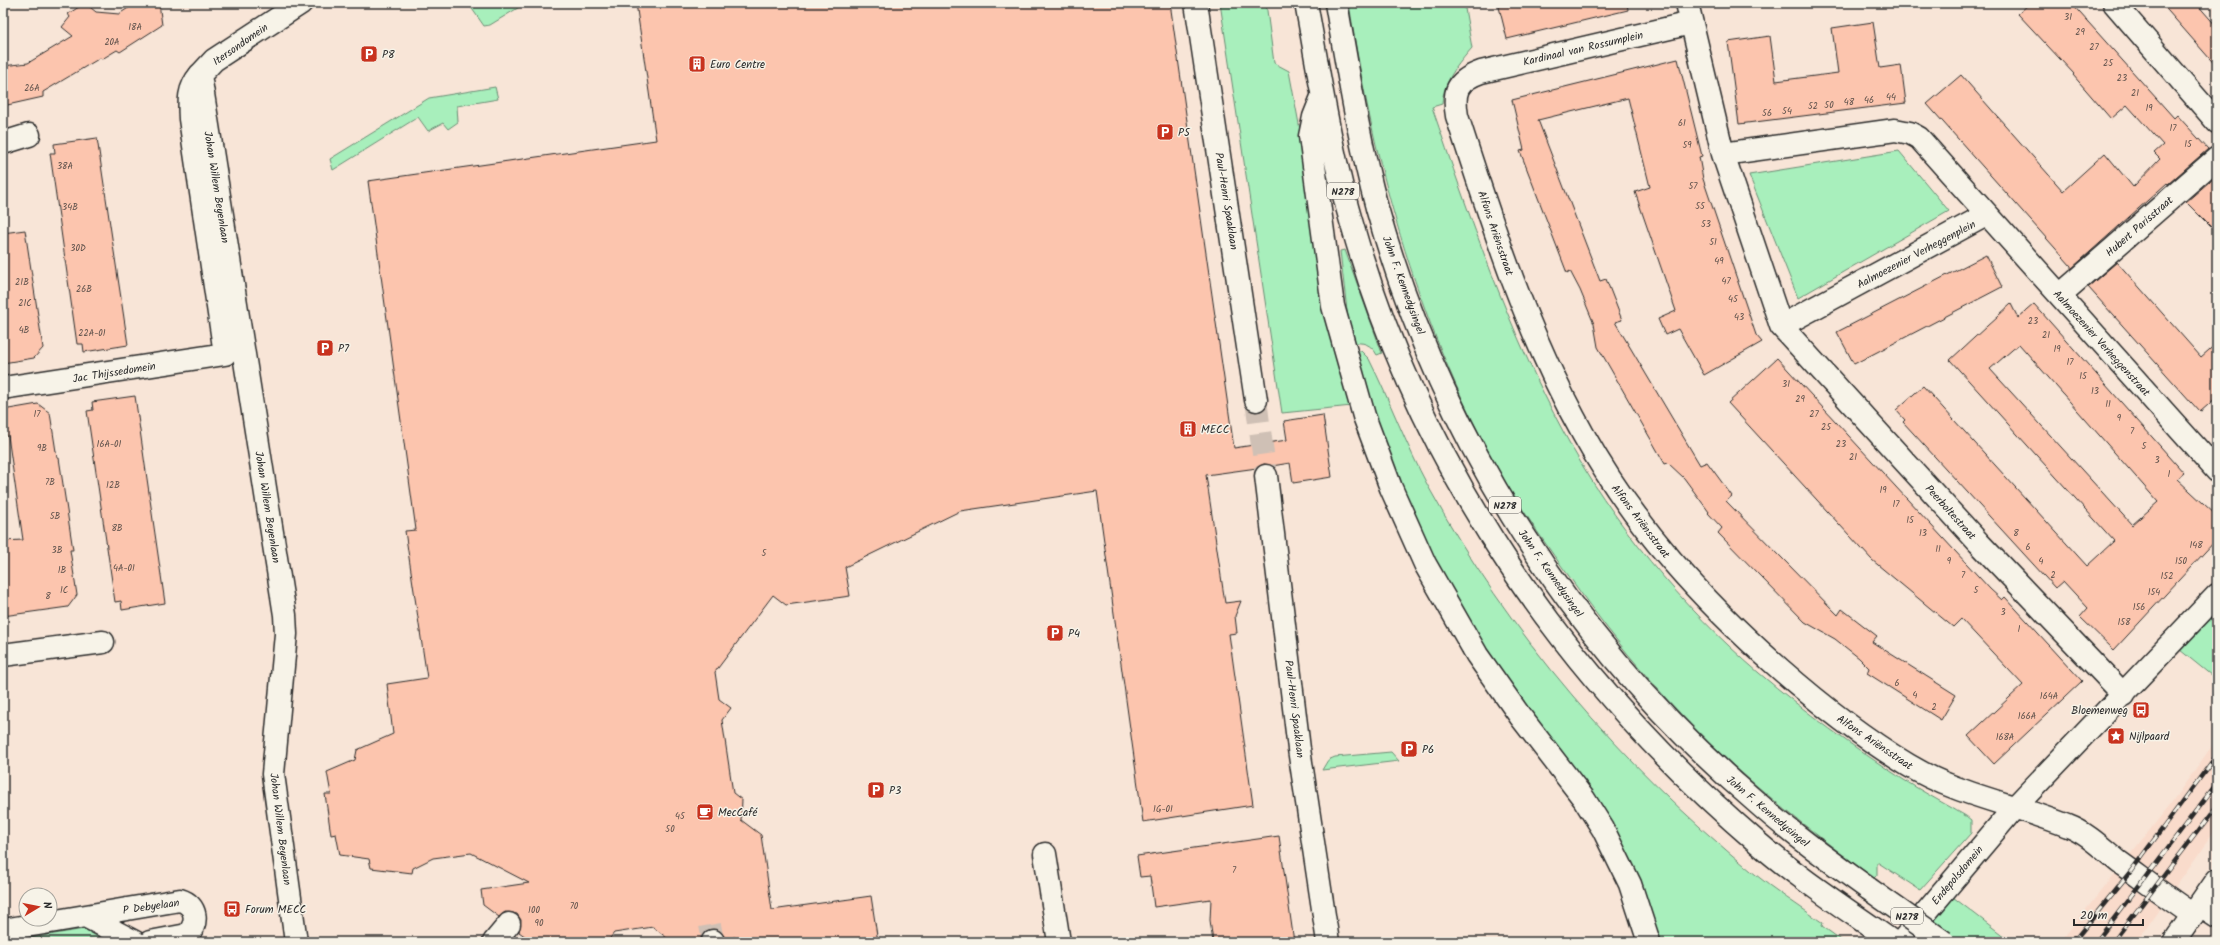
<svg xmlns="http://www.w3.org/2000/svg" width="2220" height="945" font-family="Kalam,sans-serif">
<rect width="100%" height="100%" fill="#f8e5d7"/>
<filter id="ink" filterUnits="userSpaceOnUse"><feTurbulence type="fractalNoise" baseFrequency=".025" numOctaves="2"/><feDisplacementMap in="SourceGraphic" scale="8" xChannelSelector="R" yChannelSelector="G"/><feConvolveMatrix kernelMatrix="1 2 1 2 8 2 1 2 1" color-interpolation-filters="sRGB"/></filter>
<g filter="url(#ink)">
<!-- built -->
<path fill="#f9dbcb" d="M2217 739V828L2139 938 2136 942H2060L2169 806Z"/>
<!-- green -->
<path fill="#a8efbc" stroke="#6a8d74" d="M468 3H526L490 25 484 26Z
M1220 3H1266L1274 63 1289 71 1352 406 1282 413Z
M1349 3H1464L1472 48C1458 64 1443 82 1442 104L1432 107C1470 218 1508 329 1564 433 1611 521 1683 608 1759 673 1805 712 1853 747 1904 780 1920 790 1936 799 1952 808 1958 812 1966 815 1971 820V833L1920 890 1877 862V875L1874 878C1826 843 1779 806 1734 766 1673 711 1618 646 1571 579 1548 548 1526 516 1506 483 1421 336 1374 170 1349 3Z
M495 87 498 99 457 106 458 122 448 129 443 123 428 131 418 117 333 170 330 159 429 98Z
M1899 151 1949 211 1798 298 1749 175Z
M1345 250 1382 353 1377 355C1371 344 1363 341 1351 344L1340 251Z
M1353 351H1361L1369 359C1390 401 1406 445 1428 486 1508 633 1622 765 1751 871 1774 890 1799 906 1823 923L1822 926 1844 942H1657L1642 895 1480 645 1426 548 1396 478Z
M2217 610V680L2180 650Z
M1391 752 1399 761 1322 770 1328 760 1335 757Z
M1949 894 2005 937 2000 942H1912Z
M84 929 107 942H7Z"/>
<!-- building -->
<path fill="#fcc5ae" stroke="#2b2b2b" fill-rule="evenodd" d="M85 3 96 12 119 14 136 3H159L162 25 120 52 117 50 102 59 100 58 43 92V97L3 106V66L28 63 73 36 62 27 70 17 68 14Z
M636 3H1170L1234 448 1287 440 1284 421 1323 415 1332 477 1293 483 1290 463 1272 466 1264 464 1257 468 1206 475 1225 603 1241 601 1235 616 1237 633 1229 634 1253 805 1143 822 1097 491 960 511 845 567 850 596 786 605 773 595 715 672 719 699 731 708 722 720 733 793 742 800 741 820 761 835 772 910 871 896 878 942H736L735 937 725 939 720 930 713 929 707 930 702 934 700 942H672L653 927 614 933 607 942H533L519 932 521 920 517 914 505 912 499 917 483 905 481 890 529 883 471 853 433 858 413 868 412 873 371 868 369 859 340 855 336 834 331 835 325 794H331L327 772 355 760 357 750 393 734 387 684 427 678 405 531 416 530 368 181 656 140Z
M1498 3H1627L1628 10 1507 39Z
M2030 3H2071L2174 118 2177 115 2208 149 2168 184 2167 183 2071 269V266L1927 104 1961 75 2063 191 2105 153 2133 187 2160 159 2154 153 2163 145 2127 105 2111 119 2073 75 2074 74 2018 14Z
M2161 3H2196L2217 27V67Z
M1873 22 1880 68 1901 65 1906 103 1739 124 1728 42 1770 36 1776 81 1838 73 1832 28Z
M1678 59 1702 156 1699 157 1703 179 1756 335 1762 342 1704 375 1678 329 1665 335 1658 319 1676 311 1635 192 1650 187 1628 98 1538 120 1600 281 1606 279 1622 320 1615 322 1700 465 1707 462 1732 496 1726 501 1838 615 1842 609 1877 636 1872 642 1956 695 1941 720 1867 673 1869 668 1859 658 1835 639 1805 622 1718 533 1722 528 1708 513 1709 512 1684 478 1668 463 1665 464 1598 347 1594 324 1580 290 1570 271 1567 273 1520 151 1524 150 1512 100Z
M97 138 128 345 84 352 83 344H77L50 153H55L54 144Z
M2217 175V233L2186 202Z
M25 230 43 348 34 358 3 363V233Z
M1986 255 2002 287 1854 364 1837 332Z
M2117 262 2201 357 2217 343V397L2200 412 2088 287Z
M2011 304 2018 318 2034 304 2184 473 2177 479 2217 516V539L2114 650 2080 617 2088 608 2063 581 2055 588 1903 422 1905 420 1896 410 1923 386 2087 566 2114 541 1950 360ZM2019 344 2158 502 2132 525 1990 369Z
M1777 358 1990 589 2002 600 2005 597 2082 681 1994 764 1968 736 2023 685 1961 619 1953 627 1872 560 1728 403Z
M135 396 165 603 122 610 121 601 115 602 87 411 93 410 92 402Z
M38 404 50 413 57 458H59L73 550H70L77 595 68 607 3 616V541L23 540 8 436 3 437V410Z
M1279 836 1294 942H1213L1210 920 1211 899 1154 907 1150 876 1140 877 1137 856Z"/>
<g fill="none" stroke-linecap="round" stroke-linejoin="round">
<!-- street-tunnel -->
<path stroke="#cfc0b5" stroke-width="22" stroke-dasharray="22 11" stroke-linecap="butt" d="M710 925 713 941"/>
<!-- secondary-tunnel -->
<path stroke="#cfc0b5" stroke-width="22" stroke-dasharray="22 11" stroke-linecap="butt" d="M1256 400 1266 476"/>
<!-- street casing -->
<g stroke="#2b2b2b" stroke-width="25">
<path id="street" d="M1687 3 1723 154 1781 326 1986 215
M2114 3 2217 122
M1691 23 1481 72C1456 81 1453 92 1457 116 1492 225 1527 334 1583 434 1634 526 1702 600 1780 669 1821 705 1862 737 1908 765 1957 795 2015 804 2068 826 2087 833 2103 849 2119 862 2144 880 2168 898 2193 915
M3 143 29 135
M1723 154 1895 130 1910 133 1919 138 2217 471
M2060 295 2217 158
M1781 326 1979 543 2124 695
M3 388 225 354 190 119C189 102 188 89 200 75
M3 655 103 642
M1045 854 1059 942
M2200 905 2217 916
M87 917 135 942
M3 930 180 900C197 905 199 923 187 935L150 942
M713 941V942
M494 942 509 924
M1901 942 2014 808 2217 595
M2174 942 2217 880"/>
</g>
<!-- secondary casing -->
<g stroke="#2b2b2b" stroke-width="25">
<path id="secondary" d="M1196 3 1256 400
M1266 476 1299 749 1328 942
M296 942 273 774 286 634 285 615 200 75 214 60 301 3"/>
</g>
<!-- primary casing -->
<g stroke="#2b2b2b" stroke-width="25">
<path id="primary" d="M1306 3C1320 79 1331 154 1353 228 1423 473 1566 678 1758 843 1801 880 1848 910 1893 942
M1336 3C1348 71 1359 141 1377 208 1441 436 1574 647 1755 801 1791 833 1830 861 1869 889
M1322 97 1314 117 1310 136 1333 306 1364 416 1391 488 1425 564 1477 655 1520 716 1584 799 1603 829 1630 884 1649 942"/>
</g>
<!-- street -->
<use href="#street" stroke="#f7f3e8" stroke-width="22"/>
<!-- secondary -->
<use href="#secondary" stroke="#f7f3e8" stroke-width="22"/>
<!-- primary -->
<use href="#primary" stroke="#f7f3e8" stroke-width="22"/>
<!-- rail casing -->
<g stroke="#2b2b2b" stroke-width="4.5">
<path id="rail" d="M2073 942 2131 871 2217 755
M2096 942 2217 783
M2113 942 2217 806"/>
</g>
<!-- rail -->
<use href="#rail" stroke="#f7f3e8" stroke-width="3" stroke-dasharray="9" stroke-linecap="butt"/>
<!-- primary-bridge casing -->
<g stroke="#2b2b2b" stroke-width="25" stroke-linecap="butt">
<path id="primary-bridge" d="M1869 889 1944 942"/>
</g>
<!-- primary-bridge -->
<use href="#primary-bridge" stroke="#f7f3e8" stroke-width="22"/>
</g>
</g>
<!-- icons -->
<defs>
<g id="parking-square" transform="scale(0.9)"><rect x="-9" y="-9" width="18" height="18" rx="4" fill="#c8321e" stroke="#f7f3e8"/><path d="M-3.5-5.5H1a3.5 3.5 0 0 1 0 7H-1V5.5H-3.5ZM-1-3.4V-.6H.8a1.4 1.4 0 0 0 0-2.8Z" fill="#fff"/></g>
<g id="building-square" transform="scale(0.9)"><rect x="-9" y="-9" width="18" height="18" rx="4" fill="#c8321e" stroke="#f7f3e8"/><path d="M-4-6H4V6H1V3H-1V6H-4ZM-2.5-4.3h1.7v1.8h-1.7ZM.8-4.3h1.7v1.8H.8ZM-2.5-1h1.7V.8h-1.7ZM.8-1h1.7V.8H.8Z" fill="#fff"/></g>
<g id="bus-square" transform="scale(0.9)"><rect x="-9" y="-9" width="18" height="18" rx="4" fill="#c8321e" stroke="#f7f3e8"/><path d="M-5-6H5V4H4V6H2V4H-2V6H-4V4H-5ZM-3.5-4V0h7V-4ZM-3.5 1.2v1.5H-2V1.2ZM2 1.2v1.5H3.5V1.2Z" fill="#fff"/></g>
<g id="sight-square" transform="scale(0.9)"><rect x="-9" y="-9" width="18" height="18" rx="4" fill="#c8321e" stroke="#f7f3e8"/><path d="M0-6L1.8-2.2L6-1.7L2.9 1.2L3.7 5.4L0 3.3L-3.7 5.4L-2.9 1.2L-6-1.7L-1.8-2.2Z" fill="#fff"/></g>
<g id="cafe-square" transform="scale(0.9)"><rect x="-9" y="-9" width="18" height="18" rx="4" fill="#c8321e" stroke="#f7f3e8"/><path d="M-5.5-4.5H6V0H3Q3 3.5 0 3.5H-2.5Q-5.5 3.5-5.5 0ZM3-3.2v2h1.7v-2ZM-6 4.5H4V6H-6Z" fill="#fff"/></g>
</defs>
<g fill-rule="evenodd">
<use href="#parking-square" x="369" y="54"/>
<use href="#building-square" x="697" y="64"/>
<use href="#parking-square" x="1165" y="132"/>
<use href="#parking-square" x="325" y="348"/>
<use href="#building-square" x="1188" y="429"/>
<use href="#parking-square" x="1055" y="633"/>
<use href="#bus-square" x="2141" y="710"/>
<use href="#sight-square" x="2116" y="736"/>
<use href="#parking-square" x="1409" y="749"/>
<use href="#parking-square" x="876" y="790"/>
<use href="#cafe-square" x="705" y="812"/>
<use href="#bus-square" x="232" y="909"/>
</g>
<g text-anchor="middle" stroke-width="3" stroke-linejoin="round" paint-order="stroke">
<!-- number labels -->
<g font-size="9" fill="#5f524c">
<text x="2068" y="20">31</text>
<text x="135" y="30">18A</text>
<text x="2080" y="35">29</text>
<text x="112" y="45">20A</text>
<text x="2094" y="50">27</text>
<text x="2108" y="66">25</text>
<text x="2122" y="81">23</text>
<text x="32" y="91">26A</text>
<text x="2135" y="96">21</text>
<text x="1891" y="100">44</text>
<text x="1869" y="103">46</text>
<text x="1849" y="105">48</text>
<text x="1829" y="108">50</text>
<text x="1813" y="109">52</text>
<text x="2149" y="111">19</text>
<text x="1787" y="114">54</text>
<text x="1767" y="116">56</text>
<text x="1682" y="126">61</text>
<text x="2173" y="131">17</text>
<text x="2188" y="147">15</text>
<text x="1687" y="148">59</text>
<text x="65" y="169">38A</text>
<text x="1693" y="189">57</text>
<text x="1700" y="209">55</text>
<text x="70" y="210">34B</text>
<text x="1706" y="227">53</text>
<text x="1713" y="245">51</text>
<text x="78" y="251">30D</text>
<text x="1719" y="264">49</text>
<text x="1726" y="284">47</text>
<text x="22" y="285">21B</text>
<text x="84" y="292">26B</text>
<text x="1733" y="302">45</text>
<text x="25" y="306">21C</text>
<text x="1739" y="320">43</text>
<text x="2033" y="324">23</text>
<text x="24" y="333">4B</text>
<text x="92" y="336">22A-01</text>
<text x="2046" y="338">21</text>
<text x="2057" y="352">19</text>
<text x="2070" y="365">17</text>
<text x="2083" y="379">15</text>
<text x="1786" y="387">31</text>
<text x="2095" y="394">13</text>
<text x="1800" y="402">29</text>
<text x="2108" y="407">11</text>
<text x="37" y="417">17</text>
<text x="1814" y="417">27</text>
<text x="2119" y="421">9</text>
<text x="1826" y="430">25</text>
<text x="2132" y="434">7</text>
<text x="109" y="447">16A-01</text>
<text x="1841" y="447">23</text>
<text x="2144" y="449">5</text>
<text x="42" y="451">9B</text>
<text x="1853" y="460">21</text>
<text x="2157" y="463">3</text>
<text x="2169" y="477">1</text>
<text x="50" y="485">7B</text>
<text x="113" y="488">12B</text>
<text x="1883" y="493">19</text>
<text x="1896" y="507">17</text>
<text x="55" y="519">5B</text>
<text x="1910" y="523">15</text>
<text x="117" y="531">8B</text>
<text x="1923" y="536">13</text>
<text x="2016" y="536">8</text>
<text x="2196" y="548">148</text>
<text x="2028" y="550">6</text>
<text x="1938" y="552">11</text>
<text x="57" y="553">3B</text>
<text x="764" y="556">5</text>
<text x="1949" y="564">9</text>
<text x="2041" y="564">4</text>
<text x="2181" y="564">150</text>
<text x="124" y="571">4A-01</text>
<text x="62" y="573">1B</text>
<text x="1963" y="578">7</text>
<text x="2053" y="578">2</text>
<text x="2167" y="579">152</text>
<text x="64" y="593">1C</text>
<text x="1976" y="593">5</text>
<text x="2154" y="595">154</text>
<text x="48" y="599">8</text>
<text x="2139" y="610">156</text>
<text x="2003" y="615">3</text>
<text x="2124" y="625">158</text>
<text x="2019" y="632">1</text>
<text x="1897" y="686">6</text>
<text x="1915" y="698">4</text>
<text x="2049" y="699">164A</text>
<text x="1934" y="710">2</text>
<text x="2027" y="719">166A</text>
<text x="2005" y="740">168A</text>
<text x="1163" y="812">1G-01</text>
<text x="680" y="819">45</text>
<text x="670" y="832">50</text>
<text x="1234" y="873">7</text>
<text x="574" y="909">70</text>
<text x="534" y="913">100</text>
<text x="539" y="926">90</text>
</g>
<!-- shield labels -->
<g fill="#f7f3e8" stroke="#686764" stroke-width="1">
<rect x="1327" y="183" width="32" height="16" rx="3"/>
<rect x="1489" y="497" width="32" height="16" rx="3"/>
<rect x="1891" y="908" width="32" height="16" rx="3"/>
</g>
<g font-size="10" font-weight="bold" fill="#2b2b2b">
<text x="1343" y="195">N278</text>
<text x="1505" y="509">N278</text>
<text x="1907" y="920">N278</text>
</g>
<!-- street labels -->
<g font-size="11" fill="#2b2b2b" stroke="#f7f3e8">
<text transform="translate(240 44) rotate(-35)" y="4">Itersondomein</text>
<text transform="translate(1583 48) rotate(-13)" y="4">Kardinaal van Rossumplein</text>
<text transform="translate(217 187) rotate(81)" y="4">Johan Willem Beyenlaan</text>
<text transform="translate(1227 201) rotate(81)" y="4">Paul-Henri Spaaklaan</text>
<text transform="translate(2139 226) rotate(-41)" y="4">Hubert Parisstraat</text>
<text transform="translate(1496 233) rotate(71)" y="4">Alfons Ariënsstraat</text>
<text transform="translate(1916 254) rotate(-28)" y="4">Aalmoezenier Verheggenplein</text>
<text transform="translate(1404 285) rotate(70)" y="4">John F. Kennedysingel</text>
<text transform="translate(2102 343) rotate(48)" y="4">Aalmoezenier Verheggenstraat</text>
<text transform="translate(114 372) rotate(-9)" y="4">Jac Thijssedomein</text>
<text transform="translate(268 507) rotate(81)" y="4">Johan Willem Beyenlaan</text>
<text transform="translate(1951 512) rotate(48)" y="4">Peerboltestraat</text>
<text transform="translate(1641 521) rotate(53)" y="4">Alfons Ariënsstraat</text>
<text transform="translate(1551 573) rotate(55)" y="4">John F. Kennedysingel</text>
<text transform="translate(1295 709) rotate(83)" y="4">Paul-Henri Spaaklaan</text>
<text transform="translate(1875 742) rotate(34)" y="4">Alfons Ariënsstraat</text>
<text transform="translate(1768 811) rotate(40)" y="4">John F. Kennedysingel</text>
<text transform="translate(281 829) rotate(83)" y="4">Johan Willem Beyenlaan</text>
<text transform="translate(1957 875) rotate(-50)" y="4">Endepolsdomein</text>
<text transform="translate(151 906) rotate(-8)" y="4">P Debyelaan</text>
</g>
<!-- poi labels -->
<g font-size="11" fill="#2b2b2b" stroke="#f7f3e8" text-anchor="start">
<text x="382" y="58">P8</text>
<text x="710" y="68">Euro Centre</text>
<text x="1178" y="136">P5</text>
<text x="338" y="352">P7</text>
<text x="1201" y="433">MECC</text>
<text x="1068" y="637">P4</text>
<text x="2128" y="714" text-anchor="end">Bloemenweg</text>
<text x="2129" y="740">Nijlpaard</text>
<text x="1422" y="753">P6</text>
<text x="889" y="794">P3</text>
<text x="718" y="816">MecCafé</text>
<text x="245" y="913">Forum MECC</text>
</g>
</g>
<!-- margin -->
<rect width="2220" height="945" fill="none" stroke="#f7f3e8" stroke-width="16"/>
<rect x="8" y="8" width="2204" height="929" fill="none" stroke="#2b2b2b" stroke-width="1.5" filter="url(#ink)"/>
<!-- north arrow -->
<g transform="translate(38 907) rotate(80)"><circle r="19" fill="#f7f3e8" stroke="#a5a39c"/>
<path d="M0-3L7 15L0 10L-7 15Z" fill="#c8321e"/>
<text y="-6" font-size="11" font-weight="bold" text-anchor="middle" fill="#2b2b2b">N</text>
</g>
<!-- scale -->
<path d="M2074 919v6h69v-6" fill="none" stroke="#2b2b2b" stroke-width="2"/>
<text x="2080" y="919" font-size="12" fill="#2b2b2b" stroke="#f7f3e8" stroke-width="3" paint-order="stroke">20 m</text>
</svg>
